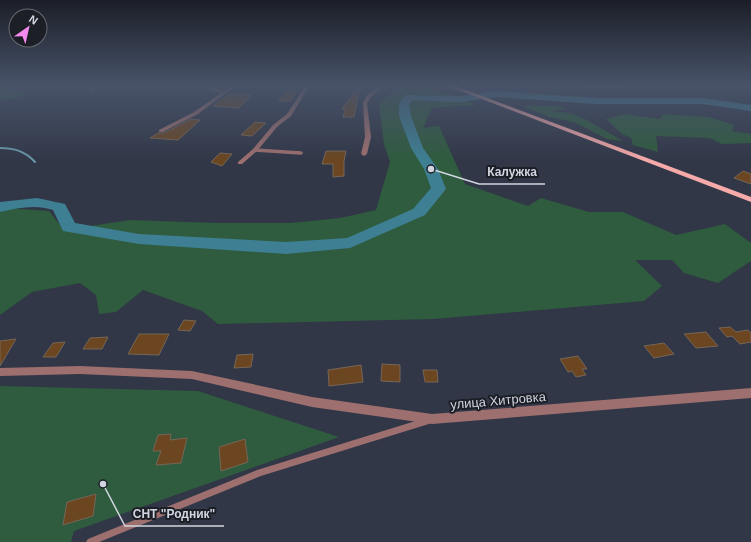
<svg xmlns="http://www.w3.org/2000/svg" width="751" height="542" font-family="Helvetica,sans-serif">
<rect width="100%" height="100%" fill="#313747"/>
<!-- green -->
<path fill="#2f5b3e" d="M399 85H424L477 105 432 108 423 128 439 126 465 184 528 206 541 198 589 212H623L676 235 725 224 751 243V261L718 283 684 273 672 260H635L662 286 644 301 434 319 218 324 202 311 143 290 116 312 99 314 96 295 80 283 32 292 0 315V209L7 208 49 211 64 230 130 220 216 223H290L340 218 376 210 390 162 384 144 379 104Z
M0 86 26 93 19 97 0 101Z
M523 106H559L566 109 550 111 571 113 585 119 623 141 607 139 574 122 549 117Z
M624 114 660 119 663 114 709 117 734 125 732 131 751 134V143L722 144 710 138 656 136 658 152 633 145 631 138 622 134 606 119Z
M0 386 198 391 339 437 74 531 71 542H0Z"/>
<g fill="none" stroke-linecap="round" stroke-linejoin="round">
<!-- stream -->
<path stroke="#6a99aa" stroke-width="2" d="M0 148C14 148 25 151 35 162"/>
<!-- river -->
<path fill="#3e7f93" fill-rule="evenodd" d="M498 91 597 98H703L751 105V111L703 104H597L498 97 460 102 412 100 409 104 411 116 423 148 438 169 446 189 425 215 350 248 286 254 139 244 63 231 53 210C36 204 17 208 0 212V202L37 198 65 204 75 223 139 234 286 242 347 238 413 209 431 188 424 169 411 148 399 116V104L405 95 460 96Z"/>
</g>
<!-- building -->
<path fill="#6b4621" stroke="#766657" d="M360 85 354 117H343L345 110 342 109Z
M288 90 296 91 291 101H279Z
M230 94 251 95 239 108 213 106 223 98Z
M191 119 200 120 178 140 150 138 158 133H164Z
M255 122 266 123 252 136 241 135Z
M326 151H346L344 161V176L333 177V164H322Z
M220 153 232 154 222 166 211 162Z
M743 171 751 174V184L734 178Z
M184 320 196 321 190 331 178 330Z
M730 327 736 332 748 330 751 333V342L740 344 732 336 727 337 719 328Z
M706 332 718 346 696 348 684 334Z
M139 334H169L159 355 128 354Z
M108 337 102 349H83L90 338Z
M16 339 0 366V341Z
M65 342 56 357H43L53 343Z
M664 343 674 354 654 358 644 346Z
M253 354 251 367 234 368 237 355Z
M578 356 587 369H582L586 375 576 377 572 371 568 372 560 359Z
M382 364 400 365V382L381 381Z
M361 365 363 382 329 386 328 370Z
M423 370H437L438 382H425Z
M171 434 170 440 187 438 181 463 156 465 161 451H153L158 435Z
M245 439 248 462 221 471 219 447Z
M96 494 93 516 63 525 67 502Z"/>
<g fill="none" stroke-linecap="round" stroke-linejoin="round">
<!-- service-far2 -->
<path stroke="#9d6f6e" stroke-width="2.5" d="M94 89H91L95 85"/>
<!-- service-far1 -->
<path stroke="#9d6f6e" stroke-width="3.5" d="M255 150 301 153"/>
<!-- service -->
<path stroke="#9d6f6e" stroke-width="7" d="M90 542 259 473 427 421"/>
<!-- minor -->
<path fill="#9d6f6e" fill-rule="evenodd" d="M199 85C208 85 216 89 224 91L232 85H237L198 114 163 132H159V130L194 112 221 93 212 91Z
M306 85H310L291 116 277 127 257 151 242 164H238V162L253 149 273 125 287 114Z
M380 85H385L371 97 367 103 371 137 367 154 364 156 361 154 365 137 363 103 367 95Z
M565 85H700L698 86 593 88Z
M80 366 192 371 312 397 432 414 751 388V398L432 424 312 407 192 379 80 374 0 376V368Z"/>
<!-- primary -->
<path fill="#f6aaa9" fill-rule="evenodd" d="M445 85H453L751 197V202Z"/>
</g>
<!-- sky -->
<linearGradient id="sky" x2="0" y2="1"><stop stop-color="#1b1e27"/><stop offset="0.53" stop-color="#485369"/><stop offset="1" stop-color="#485369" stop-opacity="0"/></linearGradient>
<rect width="751" height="161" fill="url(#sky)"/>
<g text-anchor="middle" stroke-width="4" stroke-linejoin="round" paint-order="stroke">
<!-- near-street labels -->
<g font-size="13" fill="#d2d6e0" stroke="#1c1f26">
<text transform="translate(498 400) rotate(-5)" y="5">улица Хитровка</text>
</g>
</g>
<!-- callouts -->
<path fill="none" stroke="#d2d6e0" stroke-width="1.5" d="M431 169L479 184H545M103 484L125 526H224"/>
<g fill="#d2d6e0" stroke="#1c1f26" stroke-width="1.5">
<circle cx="431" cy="169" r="4"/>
<circle cx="103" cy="484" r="4"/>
</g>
<g font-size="12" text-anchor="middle" font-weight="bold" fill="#d2d6e0" stroke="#1c1f26" stroke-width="4" stroke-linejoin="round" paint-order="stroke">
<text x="512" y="176">Калужка</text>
<text x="174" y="518">СНТ "Родник"</text>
</g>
<!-- north arrow -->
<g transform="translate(28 28) rotate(34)"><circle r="19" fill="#1c1f26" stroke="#656870"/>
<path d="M0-3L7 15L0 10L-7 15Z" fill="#f489f0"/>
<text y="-6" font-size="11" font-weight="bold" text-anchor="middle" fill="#d2d6e0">N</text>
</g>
</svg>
